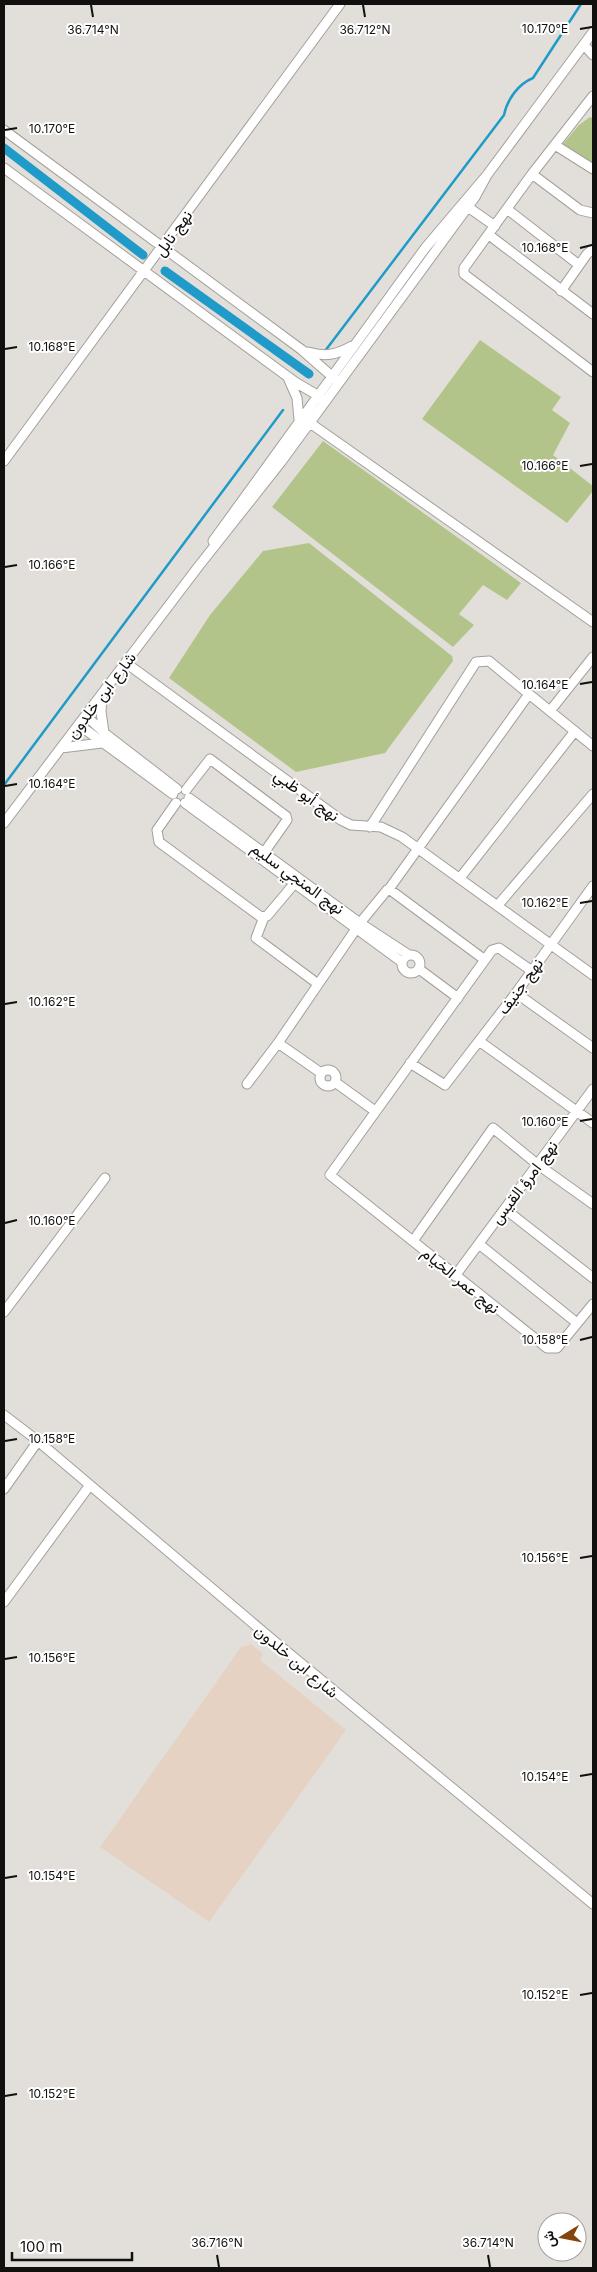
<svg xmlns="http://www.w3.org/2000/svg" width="597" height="2272" font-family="Inter,Vazirmatn,sans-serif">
<rect width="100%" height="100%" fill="#e2dfda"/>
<!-- education -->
<path fill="#e5d2c3" d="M251 1644 263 1654 260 1660 346 1730 209 1922 100 1847 241 1647Z"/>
<!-- green -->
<path fill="#b3c48a" d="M590 117 593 118V164L563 144 579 125Z
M480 340 561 397 552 410 570 423 553 455 593 486V491L567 523 422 419Z
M323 441 521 583 507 600 483 585 459 614 474 625 453 647 272 507Z
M309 543 452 656 453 661 385 753 296 772 169 678 210 615 263 551Z"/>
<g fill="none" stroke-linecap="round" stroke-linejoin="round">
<!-- stream -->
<path stroke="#209bc9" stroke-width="2.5" d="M325 351 504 115C507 100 518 84 533 78L581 4
M4 785 283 410"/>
<!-- canal -->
<path stroke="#209bc9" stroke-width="9" d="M4 148 143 255
M165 271 309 374"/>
<!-- minor casing -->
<g stroke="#a3a09b" stroke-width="11">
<path id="minor" d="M584 45 593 55
M593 96 532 174 464 268V274L593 372
M4 130 302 350 335 379
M555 145 593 169
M4 168 295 382 324 399
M532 174 580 210 593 213
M465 205 495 226
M507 209 579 265
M489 235 593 314
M561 291 587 254 593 249
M308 352C325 357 336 355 352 346
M289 380 297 398 299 419
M310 423 593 622
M4 461 340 4
M213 541 404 277 426 247 487 175 593 32
M126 663 341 820 351 825 381 827 402 837 593 975
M529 694 593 746
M102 695 101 712 104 732
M550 711 593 657
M86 716 107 735 177 789
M79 725 173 794
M61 748 102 743
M186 790 210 759 286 816 287 820 261 857
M189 798 357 921 409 955
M176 803 157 830 159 842 261 917 267 916 294 884
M185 803 402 962
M4 823 198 567 281 462 475 197 487 175
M370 827 476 662 489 661 529 694 389 889
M460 878 575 731
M498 905 593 794
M264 917 256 938 318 984
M402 964a9 9 0 1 1 18 0a9 9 0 1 1-18 0Z
M419 969 458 998
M532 971 499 948 492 950 330 1175 547 1348H557L593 1304
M516 993 593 1048
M479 1041 593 1123
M278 1043 321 1073
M410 1063 445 1085 516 993 593 886
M320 1078a8 8 0 1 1 16 0a8 8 0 1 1-16 0Z
M335 1082 375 1111
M247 1084 278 1043 360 923 387 890 389 889 485 960
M505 1209 593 1278
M413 1241 493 1128 537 1164 593 1204
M479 1244 577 1323
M455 1276 593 1089
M4 1312 105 1178
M4 1415 38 1441 274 1641 593 1904
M4 1489 38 1441
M4 1602 90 1485"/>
</g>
<!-- minor -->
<use href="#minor" stroke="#fff" stroke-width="9"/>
</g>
<!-- ticks -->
<path fill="none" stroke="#11100f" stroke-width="2" d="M91 5 93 17M363 5 365 17M580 29 592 27M5 130 17 128M580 248 592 245M5 349 17 347M580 466 592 464M5 567 17 565M580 684 592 682M5 786 17 784M580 903 592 901M5 1004 17 1002M580 1121 592 1119M5 1223 17 1220M580 1340 592 1337M5 1441 17 1439M580 1558 592 1556M5 1659 17 1657M580 1776 592 1774M5 1878 17 1876M580 1995 592 1993M5 2096 17 2094M217 2255 219 2267M488 2255 490 2267"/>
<g text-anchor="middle" stroke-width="4" stroke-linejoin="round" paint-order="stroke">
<!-- street labels -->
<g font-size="16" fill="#11100f" stroke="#fff">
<text transform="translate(173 233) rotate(-54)" y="6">نهج نابل</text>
<text transform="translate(101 695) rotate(-53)" y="6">شارع ابن خلدون</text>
<text transform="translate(307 795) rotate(36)" y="6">نهج أبو ظبي</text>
<text transform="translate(298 878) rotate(36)" y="6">نهج المنجي سليم</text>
<text transform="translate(520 986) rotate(-54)" y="6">نهج جنيف</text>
<text transform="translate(524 1182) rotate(-53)" y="6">نهج امرؤ القيس</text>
<text transform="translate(461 1280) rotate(39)" y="6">نهج عمر الخيام</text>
<text transform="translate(297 1661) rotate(40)" y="6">شارع ابن خلدون</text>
</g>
</g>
<g font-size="12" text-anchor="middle" fill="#11100f" stroke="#fff" stroke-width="4" stroke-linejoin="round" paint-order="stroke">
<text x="545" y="33">10.170°E</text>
<text x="93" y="34">36.714°N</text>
<text x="365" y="34">36.712°N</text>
<text x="52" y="133">10.170°E</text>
<text x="545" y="252">10.168°E</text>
<text x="52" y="351">10.168°E</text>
<text x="545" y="470">10.166°E</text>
<text x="52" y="569">10.166°E</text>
<text x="545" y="689">10.164°E</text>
<text x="52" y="788">10.164°E</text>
<text x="545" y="907">10.162°E</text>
<text x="52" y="1006">10.162°E</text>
<text x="545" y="1126">10.160°E</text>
<text x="52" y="1225">10.160°E</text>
<text x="545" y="1344">10.158°E</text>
<text x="52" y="1443">10.158°E</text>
<text x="545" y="1562">10.156°E</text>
<text x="52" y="1662">10.156°E</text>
<text x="545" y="1781">10.154°E</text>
<text x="52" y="1880">10.154°E</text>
<text x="545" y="1999">10.152°E</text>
<text x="52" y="2098">10.152°E</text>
<text x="217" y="2247">36.716°N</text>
<text x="488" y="2247">36.714°N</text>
</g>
<!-- border -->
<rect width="597" height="2272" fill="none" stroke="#11100f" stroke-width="10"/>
<!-- north arrow -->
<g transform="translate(562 2237) rotate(260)"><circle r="24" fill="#ffffff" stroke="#a09f9f"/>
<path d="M0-4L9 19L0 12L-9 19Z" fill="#84440b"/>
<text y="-8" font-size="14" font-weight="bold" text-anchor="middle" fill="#11100f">ش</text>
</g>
<!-- scale -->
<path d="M12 2252v8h120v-8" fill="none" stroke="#11100f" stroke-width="2.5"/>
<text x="20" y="2252" font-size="15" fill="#11100f" stroke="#ffffff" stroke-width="4" paint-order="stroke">100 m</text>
</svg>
